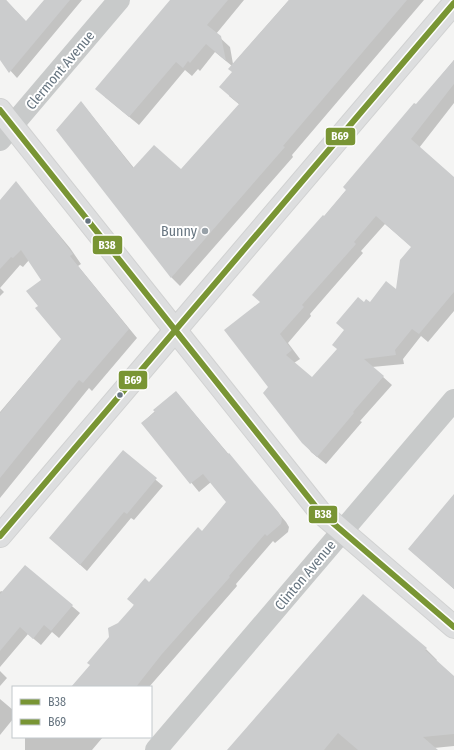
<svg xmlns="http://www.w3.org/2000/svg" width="454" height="750" font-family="'Fira Sans Condensed',sans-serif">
<rect width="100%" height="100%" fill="#f4f4f3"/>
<!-- shadow -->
<path fill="#0003" fill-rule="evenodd" d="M0 0H6L27 23 46 0H82L17 78 0 59Z
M171 0H244L216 34 230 47 233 64 289 0H424L292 155 293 157 180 286 172 278 57 130 81 102 134 168 181 170 240 105 229 96 233 73 232 66 215 52 200 71 198 69 192 76 185 70 139 125 105 97Z
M454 60V103L419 148 454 178V311L428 342 421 336 403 359 404 364 372 367 392 385 360 421 362 422 326 464 311 452 270 387 261 302 324 217ZM385 224 412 247 397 291 370 304 364 303 345 331 338 350 312 379 294 363 300 359 288 343 311 316 310 314 363 253 361 251Z
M16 183 70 248 81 264 78 266 137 338 92 391 89 388 0 498V412L62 339 39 306 42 280 29 260 23 267 20 265 0 288V201Z
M0 288 4 292 0 296Z
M176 392 286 522 289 527 288 532 275 543 273 541 236 584 237 586 149 687H72L91 665 149 584 202 532 227 502 211 482 199 492 142 423Z
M123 452 163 486 134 520 131 518 87 571 50 538Z
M454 496V589L409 549Z
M25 566 80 613 59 638 52 632 41 645 28 634 0 667V592L1 591 3 592Z
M426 649 437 660 436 661 454 677V746L434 748 436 750H228Z
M0 671 7 678 0 686Z
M0 699 13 710V719L0 735Z
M25 737H103L92 750H25Z"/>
<!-- building -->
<path fill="#cbcccd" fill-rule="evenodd" d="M0 0H6L26 21 44 0H70L9 73 0 60Z
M170 0H228L207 25 221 36 226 61 206 44 190 63 188 61 183 68 176 62 129 117 95 89Z
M289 0H407L283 146 285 147 171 278 56 130 81 101 133 168 154 145 181 169 239 104 219 87 232 72 228 69Z
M454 60V84L411 139 454 177V292L419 334 412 329 395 350 396 355 364 359 384 376 353 412 354 413 317 457 302 443 263 393 268 387 224 330 260 302 252 295 323 215 324 216 346 190 343 187 414 103 416 104ZM376 216 411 247 400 260 396 289 386 281 370 302 366 299 364 302 358 297 336 323 344 330 332 345 337 349 312 377 286 355 292 350 280 334 304 307 302 305 356 244 354 242Z
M16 181 61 238 73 254 70 256 129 329 83 383 79 380 0 478V413L61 339 35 308 38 306 26 291 41 280 21 250 13 258 11 257 0 269V200Z
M176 391 228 454 229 453 279 513 282 519 281 524 267 536 265 534 229 576 230 577 162 654 136 687H71L90 665 87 663 109 637 108 628 118 623 134 605 127 599 145 578 149 582 198 527 202 531 226 502 203 474 190 484 141 423 155 412 153 410Z
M123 450 157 478 127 514 124 512 80 565 49 538Z
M454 494V589L408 549Z
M25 565 73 605 51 631 44 625 33 639 20 627 0 651V594Z
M363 594 427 648 425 650 454 676V734L423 737 438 750H358L338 733 324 750H227Z"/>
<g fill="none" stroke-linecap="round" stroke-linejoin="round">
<!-- major casing -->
<g stroke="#d1d2d2" stroke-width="24">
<path id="major" d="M0 110 320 512 454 627
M0 536 454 3"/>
</g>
<!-- minor -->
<path stroke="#c8caca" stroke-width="22" d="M0 140 119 0
M156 750 454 400"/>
<!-- major -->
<use href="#major" stroke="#dddedf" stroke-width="22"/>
<!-- bus-1 casing -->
<g stroke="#fff" stroke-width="9">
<path id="bus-1" d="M0 110 320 512 454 627"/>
</g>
<!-- bus-2 casing -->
<g stroke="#fff" stroke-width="9">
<path id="bus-2" d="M0 536 454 3"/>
</g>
<!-- bus-1 -->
<use href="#bus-1" stroke="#799534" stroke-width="6"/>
<!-- bus-2 -->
<use href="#bus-2" stroke="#799534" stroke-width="6"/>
</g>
<!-- markers -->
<g fill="#677580" stroke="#fff" stroke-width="1.5">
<circle cx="88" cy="221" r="3.5"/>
<circle cx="120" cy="395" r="3.5"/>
</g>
<circle fill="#98a1a8" stroke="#fff" stroke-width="1.5" cx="205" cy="231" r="4"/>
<g text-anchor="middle" stroke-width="4" stroke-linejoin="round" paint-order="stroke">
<!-- street labels -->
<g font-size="14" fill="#677580" stroke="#fff">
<text transform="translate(60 70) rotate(-50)" y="5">Clermont Avenue</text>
<text transform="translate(305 575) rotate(-50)" y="5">Clinton Avenue</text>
</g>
<!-- poi labels -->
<g font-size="14" fill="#677580" stroke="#fff" text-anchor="end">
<text x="197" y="236">Bunny</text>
</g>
</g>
<g stroke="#fff" stroke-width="1.5">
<rect x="325" y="127" width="31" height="19" rx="4" fill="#799534"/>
<rect x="92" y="235" width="31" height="20" rx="4" fill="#799534"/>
<rect x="118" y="370" width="30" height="20" rx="4" fill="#799534"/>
<rect x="308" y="505" width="30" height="19" rx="4" fill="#799534"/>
</g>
<g font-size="11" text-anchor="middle" font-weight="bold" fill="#fff">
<text x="340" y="140">B69</text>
<text x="107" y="249">B38</text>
<text x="133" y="384">B69</text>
<text x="323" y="518">B38</text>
</g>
<!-- legend -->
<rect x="12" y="686" width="140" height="52" fill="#ffffff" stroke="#c2c8cc"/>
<rect x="20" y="699" width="20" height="6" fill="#799534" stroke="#c2c8cc"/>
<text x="48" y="706" font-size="12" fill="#677580">B38</text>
<rect x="20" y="719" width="20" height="6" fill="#799534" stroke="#c2c8cc"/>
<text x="48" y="726" font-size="12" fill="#677580">B69</text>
</svg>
